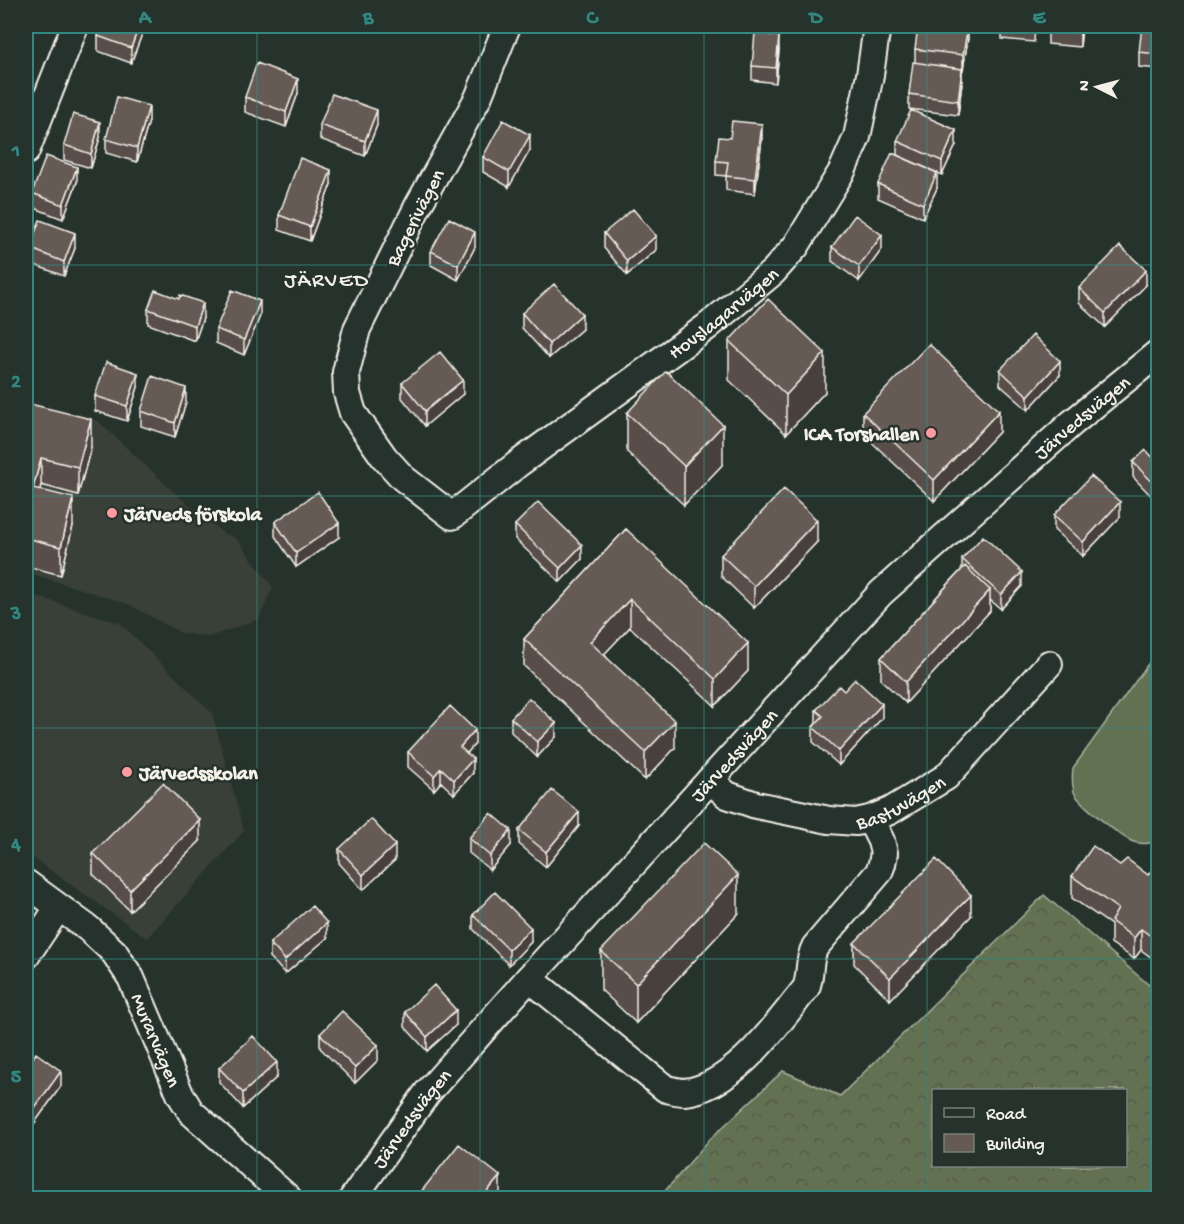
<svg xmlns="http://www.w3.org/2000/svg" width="1184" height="1224" font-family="'Gochi Hand',sans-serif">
<defs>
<pattern id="forest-crowns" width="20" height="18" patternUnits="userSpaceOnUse" patternTransform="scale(1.5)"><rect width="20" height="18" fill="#637152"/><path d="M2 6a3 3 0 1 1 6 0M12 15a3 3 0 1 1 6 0" fill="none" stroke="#555a4b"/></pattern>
</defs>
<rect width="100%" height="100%" fill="#26332d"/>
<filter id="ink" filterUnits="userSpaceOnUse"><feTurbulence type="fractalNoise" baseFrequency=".0167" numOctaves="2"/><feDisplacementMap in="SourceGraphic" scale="12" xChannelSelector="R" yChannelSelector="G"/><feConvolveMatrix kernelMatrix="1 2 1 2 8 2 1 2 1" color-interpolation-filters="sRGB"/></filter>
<g filter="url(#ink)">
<!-- built -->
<path fill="#393f39" d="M26 405 98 421 176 494 223 533 236 538 273 587 259 619 209 637 181 633 128 604 26 572Z
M26 593 120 623 212 713 244 831 147 938 26 853Z"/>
<!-- forest -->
<path fill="url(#forest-crowns)" stroke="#acb19d" stroke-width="1.5" fill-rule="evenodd" d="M1044 895 1149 985 1158 973V1198H659L710 1139 783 1071 840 1096ZM934 1090H1126V1166H934Z"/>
<!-- pitch -->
<path fill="#637152" stroke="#acb19d" stroke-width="1.5" d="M1158 650V842C1149 843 1139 845 1131 841 1119 835 1078 803 1074 792 1072 784 1072 776 1073 768Z"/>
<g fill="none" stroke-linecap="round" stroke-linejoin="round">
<!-- minor casing -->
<g stroke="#f4f1e8" stroke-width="30">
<g id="minor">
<path id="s1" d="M507 26 478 98 418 206 357 329 346 372 347 393 353 413 384 457 403 478 452 516 519 463 708 326 773 272 796 246 842 171 857 137 870 75 877 26"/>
<path d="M26 151 75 26"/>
<path id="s2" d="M710 780 727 795 756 805 829 820 856 822 870 819 890 811 946 777 1049 664"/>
<path id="s3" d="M26 883 89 929 114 952 131 978 180 1094 191 1112 288 1198"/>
<path d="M26 956 58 908"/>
<path d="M529 978 666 1089C672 1090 678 1092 684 1092 733 1088 778 1023 806 988 812 974 807 963 815 947L879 872 882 864 884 853 881 841 870 819"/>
<path id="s4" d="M353 1198 427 1093 529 978 881 593 1072 423 1158 353"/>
</g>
</g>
<!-- minor -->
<use href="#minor" stroke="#26332d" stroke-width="26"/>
</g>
<!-- wall -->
<path fill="#584d49" stroke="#f4f1e8" stroke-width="1.5" d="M103 26H145L131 63 98 51V36Z
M1002 26H1035L1034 42 1002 39Z
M1048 26H1082L1080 47 1048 44Z
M1158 26V69L1139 67V52Z
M968 38 963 70 962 69V83L958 115 909 109V94L915 62V49Z
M779 50 776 83 752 80V66Z
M298 93 286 127 245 112V97Z
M149 121 137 162 106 153V139Z
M320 125H377L365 156 320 139Z
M100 137 91 168 64 160V145Z
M730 138 762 139 755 194 726 190V176L716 175V161Z
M897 141 956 145 942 175 897 155Z
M530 150 509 187 483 172V157Z
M77 182 63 219 32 207V193Z
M331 184 310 241 279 230V215Z
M878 184 937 188 923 218 878 198Z
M604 233 656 250 627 275 604 248Z
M475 247 458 280 431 265V251Z
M832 247 882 249 859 281 832 261Z
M29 248H75L64 276 29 263Z
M1146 285 1105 327 1079 303V288Z
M148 309 203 318 195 341 148 324Z
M522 313 582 329 549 358 522 328Z
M260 316 244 355 216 343V329Z
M729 341 825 392 786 434 729 380Z
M1000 370 1060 375 1028 410 1000 385Z
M402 383 463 394 425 426 402 398Z
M138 387 127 421 95 411V396Z
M186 402 175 437 141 426V411Z
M26 403 91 447 78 495 41 485 40 490 73 526 61 575 26 566Z
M627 413 723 464 684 505 627 452Z
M863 413 999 432 934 501 863 434Z
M1133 462 1158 463V503L1133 477Z
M1054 515 1120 517 1083 556 1054 530Z
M275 522 339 537 296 567 275 536Z
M515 525 582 559 560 582 515 539Z
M626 529 748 671 715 706 630 627 604 654 675 748 645 780 524 666V639Z
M817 542 754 608 721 576V555Z
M962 559 1022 586 1001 609 990 600V611L906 703 881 680V658L962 569Z
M844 691 882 718 839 765 813 742V727L816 723V710Z
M511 718 556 737 537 757 511 732Z
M475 744 467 753 473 773 454 794 441 782 434 790 408 767V752Z
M579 826 546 867 519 844V830Z
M469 838 511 845 490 870 469 853Z
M200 841 130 911 93 874V853Z
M339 849 395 860 363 890 339 863Z
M1158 863 1155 960 1141 950 1134 959 1111 943V925L1072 898V876L1120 865 1148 875Z
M738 914 636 1023 601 990V951Z
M473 915 531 942 509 965 473 929Z
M971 916 890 1000 854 964V943Z
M327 938 285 974 270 957V943Z
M405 1012 456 1025 427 1051 405 1027Z
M320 1034 378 1060 355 1083 320 1048Z
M26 1068 61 1086 31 1128 26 1124Z
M219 1068 277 1077 243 1108 219 1082Z"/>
<!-- shaded-wall -->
<path fill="#473f3c" stroke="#f4f1e8" stroke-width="1.5" d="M139 26H145L131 63V48Z
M968 26V38L963 70V55Z
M1080 26H1082L1080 47Z
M779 36V50L776 83V68Z
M962 69V83L958 115V101Z
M298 79V93L286 127V112Z
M149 106V121L137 162V148Z
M377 110V125L365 156V141Z
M100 122V137L91 168V154Z
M762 124V139L755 194V179Z
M956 130V145L942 175V161Z
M530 135V150L509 187V172Z
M77 167V182L63 219V205Z
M331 170V184L310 241V227Z
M937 173V188L923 218V204Z
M475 232V247L458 280V265Z
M75 233V248L64 276V262Z
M882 235V249L859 281V266Z
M656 236V250L627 275V261Z
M1146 270V285L1105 327V313Z
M260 301V316L244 355V340Z
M203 303V318L195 341V326Z
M582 314V329L549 358V344Z
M825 353V392L786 434V395Z
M1060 361V375L1028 410V396Z
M138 373V387L127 421V406Z
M463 380V394L425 426V411Z
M186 388V402L175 437V423Z
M999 411V432L934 501V480Z
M91 419V447L78 495V467Z
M723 425V464L684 505V466Z
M41 458V485L33 516V488Z
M73 498V526L61 575V547Z
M1120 502V517L1083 556V542Z
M817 520V542L754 608V586Z
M339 523V537L296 567V553Z
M582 545V559L560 582V568Z
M1022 572V586L1001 609V595Z
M990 590V611L906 703V682Z
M630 599V627L590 669V642Z
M748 643V671L715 706V679Z
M882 704V718L839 765V751Z
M675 721V748L645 780V752Z
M556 723V737L537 757V742Z
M475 730V744L460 761V747Z
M473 759V773L454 794V780Z
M441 768V782L434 790V776Z
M579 812V826L546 867V852Z
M200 820V841L130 911V890Z
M511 830V845L490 870V856Z
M395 845V860L363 890V875Z
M738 875V914L636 1023V984Z
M971 895V916L890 1000V978Z
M327 923V938L285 974V960Z
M531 928V942L509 965V950Z
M1141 929V950L1134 959V938Z
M1158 934V955L1155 960V939Z
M456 1010V1025L427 1051V1037Z
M378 1045V1060L355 1083V1068Z
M277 1062V1077L243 1108V1093Z
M61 1071V1086L31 1128V1113Z
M500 1176V1198H482Z"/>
<!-- building -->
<path fill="#665a55" stroke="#f4f1e8" stroke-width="1.5" d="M103 26H139L131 48 98 36Z
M918 26H968L963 55 915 49Z
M1009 26H1034V28Z
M1048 26H1080V33L1048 30Z
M1142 26H1158V54L1139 52Z
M755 33 779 36 776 68 752 66Z
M913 62 962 69 958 101 909 94Z
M257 63 298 79 286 112 245 97Z
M332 94 377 110 365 141 320 125Z
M117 97 149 106 137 148 106 139Z
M911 110 956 130 942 161 897 141Z
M73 114 100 122 91 154 64 145Z
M503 120 530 135 509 172 483 157Z
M732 121 762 124 755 179 726 176 728 162 716 161 719 137 730 138Z
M892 153 937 173 923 204 878 184Z
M46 156 77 167 63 205 32 193Z
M300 158 331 170 310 227 279 215Z
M633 209 656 236 627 261 604 233Z
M855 215 882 235 859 266 832 247Z
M449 218 475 232 458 265 431 251Z
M40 220 75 233 64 262 29 248Z
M1120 246 1146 270 1105 313 1079 288Z
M554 284 582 314 549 344 522 313Z
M155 290 179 299 180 295 203 303 195 326 148 309Z
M232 290 260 301 244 340 216 329Z
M768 299 825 353 786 395 729 341Z
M1033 335 1060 361 1028 396 1000 370Z
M929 344 999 411 934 480 863 413Z
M440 352 463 380 425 411 402 383Z
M106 362 138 373 127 406 95 396Z
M666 371 723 425 684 466 627 413Z
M152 376 186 388 175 423 141 411Z
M26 403 91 419 78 467 41 458 33 488 73 498 61 547 26 538Z
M1146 450 1158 463V488L1133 462Z
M1091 476 1120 502 1083 542 1054 515Z
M784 489 817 520 754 586 721 555Z
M318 492 339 523 296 553 275 522Z
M538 502 582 545 560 568 515 525Z
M626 529 748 643 715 679 630 599 590 642 675 721 645 752 524 639Z
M983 536 1022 572 1001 595 962 559Z
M965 566 990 590 906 682 881 658Z
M855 679 882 704 839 751 813 727 823 716 816 710 839 686 844 691Z
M529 698 556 723 537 742 511 718Z
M450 706 475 730 460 747 473 759 454 780 441 768 434 776 408 752Z
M163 783 200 820 130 890 93 853Z
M552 790 579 812 546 852 519 830Z
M491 813 511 830 490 856 469 838Z
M371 819 395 845 363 875 339 849Z
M704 843 738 875 636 984 601 951Z
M1093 846 1120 865 1127 859 1148 875 1158 863V934L1155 939 1141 929 1134 938 1111 921 1118 909 1072 876Z
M936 859 971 895 890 978 854 943Z
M495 892 531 928 509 950 473 915Z
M312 906 327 923 285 960 270 943Z
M434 985 456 1010 427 1037 405 1012Z
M342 1011 378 1045 355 1068 320 1034Z
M253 1036 277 1062 243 1093 219 1068Z
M36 1053 61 1071 31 1113 26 1109V1068Z
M459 1144 500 1176 482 1198H416Z"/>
</g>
<!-- grid -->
<path fill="none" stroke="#318880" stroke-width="1.5" stroke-opacity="0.55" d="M257 26V1198M480 26V1198M704 26V1198M927 26V1198M26 265H1158M26 496H1158M26 728H1158M26 959H1158"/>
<!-- markers -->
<g fill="#ff9aa2" stroke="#26332d" stroke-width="2">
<circle cx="931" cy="433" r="6"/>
<circle cx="112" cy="513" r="6"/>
<circle cx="127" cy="772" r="6"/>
</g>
<g text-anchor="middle" stroke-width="5" stroke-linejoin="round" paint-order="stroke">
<!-- street labels -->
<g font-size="20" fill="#f4f1e8" stroke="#26332d">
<text transform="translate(414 217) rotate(-63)" y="7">Bagerivägen</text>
<text dy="7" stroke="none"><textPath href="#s1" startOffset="908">Hovslagarvägen</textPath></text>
<text dy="7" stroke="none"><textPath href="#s4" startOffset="1071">Järvedsvägen</textPath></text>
<text dy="7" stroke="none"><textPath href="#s4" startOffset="585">Järvedsvägen</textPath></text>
<text dy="7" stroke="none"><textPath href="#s2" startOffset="204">Bastuvägen</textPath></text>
<text dy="7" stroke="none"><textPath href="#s3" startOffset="210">Murarvägen</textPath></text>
<text dy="7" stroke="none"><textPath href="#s4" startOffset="99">Järvedsvägen</textPath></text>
</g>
<!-- poi labels -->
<g font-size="20" font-weight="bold" fill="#f4f1e8" stroke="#26332d" text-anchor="start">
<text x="919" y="440" text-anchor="end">ICA Torshallen</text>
<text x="124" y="520">Järveds förskola</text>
<text x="139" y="779">Järvedsskolan</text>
</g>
<!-- quarter labels -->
<g font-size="22" letter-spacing="1.5" fill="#f4f1e8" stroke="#26332d">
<text x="327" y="286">JÄRVED</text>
</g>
</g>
<!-- margin -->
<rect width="1184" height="1224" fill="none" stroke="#26332d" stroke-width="66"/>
<!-- legend -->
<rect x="932" y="1089" width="195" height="78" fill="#26332d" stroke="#787f78" stroke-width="1.5"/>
<rect x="944" y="1108" width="30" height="9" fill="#26332d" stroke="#787f78" stroke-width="1.5"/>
<text x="986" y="1119" font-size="18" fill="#f4f1e8">Road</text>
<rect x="944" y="1134" width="30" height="18" fill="#665a55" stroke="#787f78" stroke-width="1.5"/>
<text x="986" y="1149" font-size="18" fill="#f4f1e8">Building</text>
<!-- north arrow -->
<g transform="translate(1097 87) rotate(276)" stroke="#26332d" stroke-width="4.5" paint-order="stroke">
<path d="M0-4.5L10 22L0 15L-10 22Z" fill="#f4f1e8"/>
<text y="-9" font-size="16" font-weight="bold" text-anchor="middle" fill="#f4f1e8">N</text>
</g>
<rect x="33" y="33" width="1118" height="1158" fill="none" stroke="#318880" stroke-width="2"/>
<g font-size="20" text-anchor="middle" font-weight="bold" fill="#318880">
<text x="145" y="23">A</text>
<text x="368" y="23">B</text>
<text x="592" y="23">C</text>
<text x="816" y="23">D</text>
<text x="1039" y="23">E</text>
<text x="16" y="156">1</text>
<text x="16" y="387">2</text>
<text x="16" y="619">3</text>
<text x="16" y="850">4</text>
<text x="16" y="1082">5</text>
</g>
</svg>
